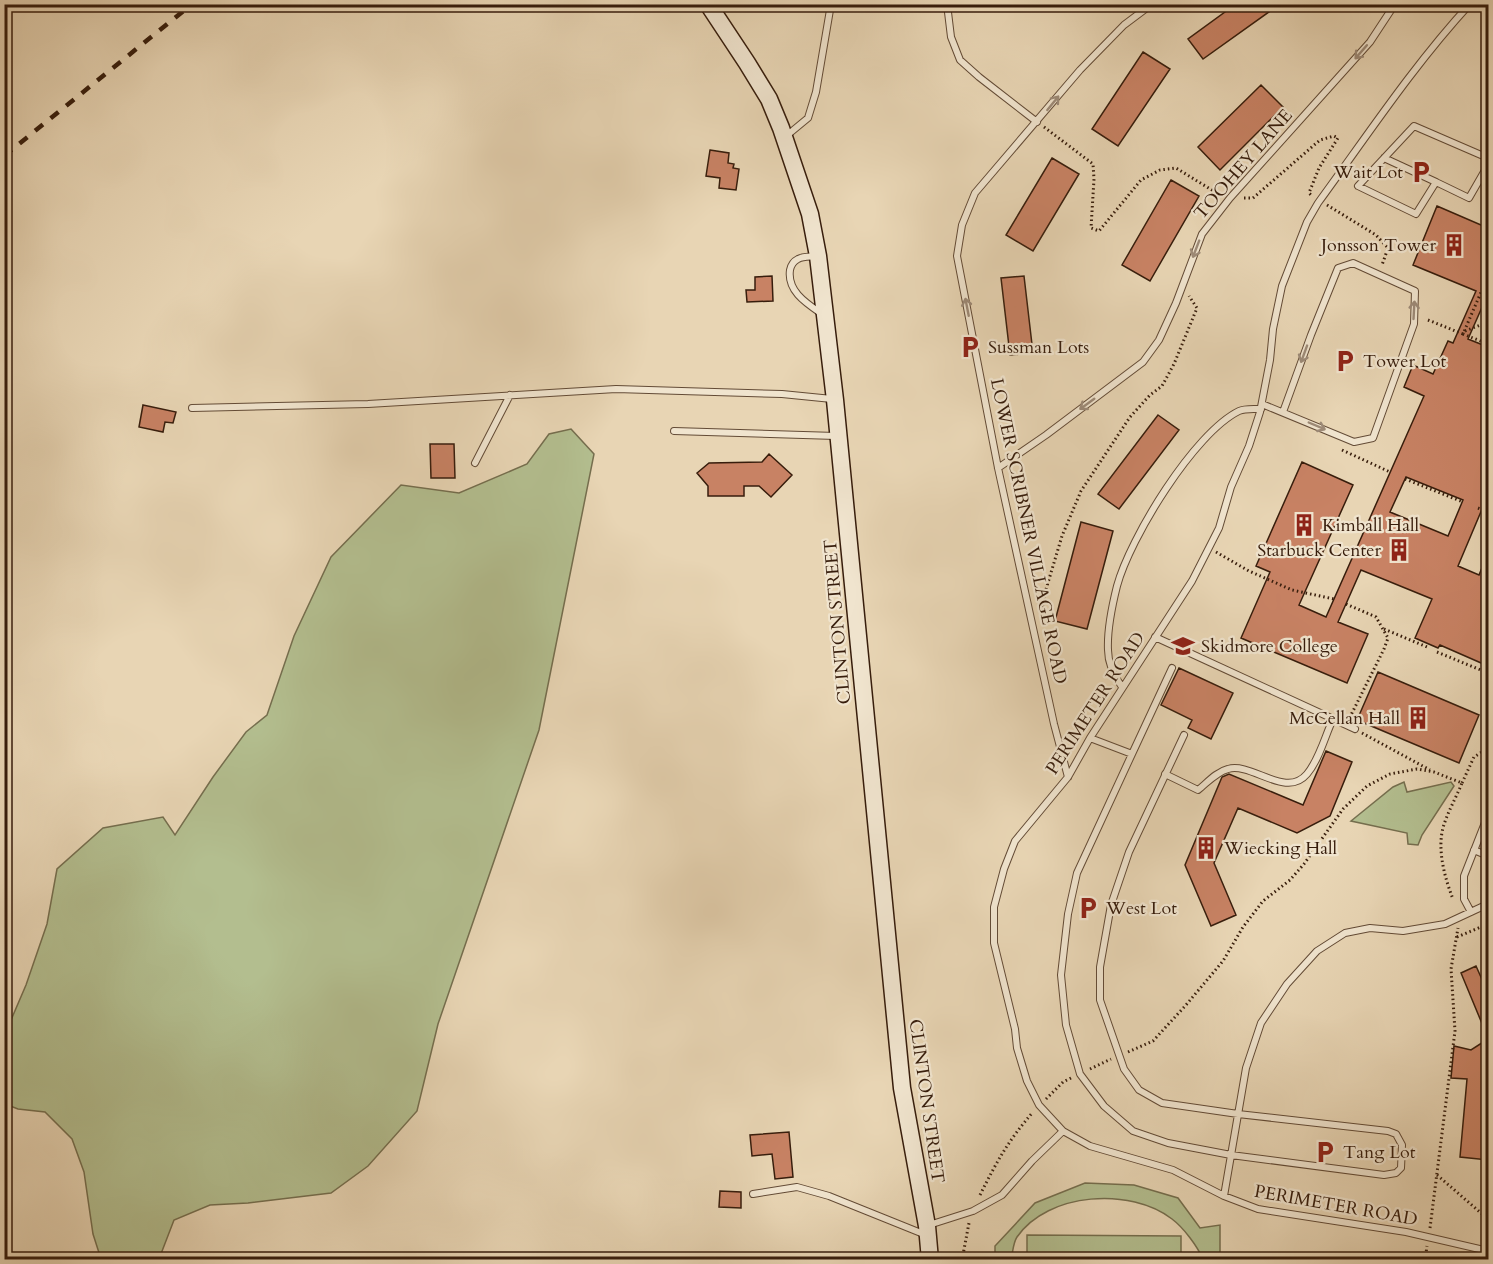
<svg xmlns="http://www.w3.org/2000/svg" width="1493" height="1264" font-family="Cardo,serif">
<rect width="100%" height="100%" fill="#e8d5b4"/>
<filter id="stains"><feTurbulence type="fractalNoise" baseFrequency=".00333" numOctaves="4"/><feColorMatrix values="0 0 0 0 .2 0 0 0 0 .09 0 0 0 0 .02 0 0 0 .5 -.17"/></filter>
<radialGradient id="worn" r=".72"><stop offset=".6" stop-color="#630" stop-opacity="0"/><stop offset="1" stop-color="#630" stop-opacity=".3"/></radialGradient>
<!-- green -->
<path fill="#b3be8f" stroke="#756e4e" stroke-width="1.5" d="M571 429 594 454 539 730 438 1024 417 1111 368 1166 331 1193 248 1203 210 1205 174 1220 159 1259H101L93 1234 84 1172 72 1139 45 1112 18 1109 5 1104V1034L26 985 47 924 57 869 103 828 163 817 175 835 213 777 246 732 267 715 294 636 331 557 401 485 459 493 527 464 549 434Z
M1404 782 1407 792 1451 782 1454 786 1422 835 1418 845 1408 844 1407 833 1351 821 1393 787Z
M1085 1183 1134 1185 1178 1198 1200 1228 1220 1225V1259H1203C1197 1246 1184 1228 1172 1219 1131 1187 1048 1192 1017 1237 1013 1243 1013 1252 1011 1259H995V1246L1035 1203Z
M1027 1235 1181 1236V1259H1027Z"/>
<!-- building -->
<path fill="#c88264" stroke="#371d0c" stroke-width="1.5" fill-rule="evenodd" d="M1236 4H1280L1203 59 1188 39Z
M1143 52 1170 69 1118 146 1092 129Z
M1261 85 1283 107 1220 170 1198 147Z
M710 150 729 153 728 163 734 164 733 168 739 169 736 190 719 188 720 178 706 176Z
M1052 158 1079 174 1033 251 1006 235Z
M1171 180 1199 196 1150 281 1122 265Z
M1437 206 1488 228V240L1484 251 1488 253V296H1487L1468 339 1488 347V495L1458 566 1479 575 1488 553V666L1440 645 1438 648 1415 638 1432 599 1361 570 1338 622 1368 634 1347 683 1241 638 1270 572 1256 566 1302 462 1353 485 1299 605 1326 617 1424 396 1404 387 1413 365 1433 374 1448 341 1453 343 1476 291 1413 265ZM1406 477 1463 500 1448 536 1390 512Z
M772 276 773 301 747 302 746 290H755V277Z
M1024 276 1033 353 1010 355 1001 278Z
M143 405 176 412 173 423 165 422 163 432 139 427Z
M1158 415 1179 430 1119 509 1098 494Z
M430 444H454L455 478H431Z
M769 454 792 475 771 497 759 486H744V496H708V486L697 473 709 463 762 462Z
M1081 522 1113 531 1087 629 1055 621Z
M1179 668 1233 693 1211 739 1188 728 1192 720 1161 705Z
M1378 672 1479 715 1459 763 1357 720Z
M1326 751 1352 762 1330 816 1297 833 1238 808 1214 863 1236 915 1211 926 1185 865 1222 777 1229 774 1303 805Z
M1476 966 1488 993V1038L1461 973Z
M1488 1039V1160L1460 1157 1467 1079 1451 1078 1454 1046 1471 1050Z
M789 1132 793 1177 775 1179 772 1154 752 1156 750 1135Z
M720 1191 741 1192V1208L719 1207Z"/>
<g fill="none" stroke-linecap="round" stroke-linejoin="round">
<!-- lane casing -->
<g stroke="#634b36" stroke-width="8">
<path id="lane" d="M947 4 951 37 960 60 979 77 1037 122
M1470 4C1413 66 1367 136 1318 203L1307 222 1282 286 1273 329 1270 360 1260 412 1249 446 1231 487 1219 528 1192 581 1090 738 1068 777 1015 841 1004 869 994 907V943L1015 1029 1017 1048 1027 1081 1039 1105 1063 1131 1090 1146 1173 1170 1224 1196 1258 1209 1406 1232 1488 1251
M785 137 808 118 816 92 831 4
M1384 158 1436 182
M1488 158 1414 126 1358 186 1416 214 1436 182 1469 198 1488 165
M817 256C812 257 803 256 798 259 794 261 791 265 790 270 787 291 806 303 822 314
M1262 404 1354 442 1373 438 1414 324 1415 291 1353 263 1338 268 1311 335 1283 412
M192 408 368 404 616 389 782 394 832 399
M674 431 836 436
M475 463 510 395
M998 468 1046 435 1143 362 1159 340 1176 303 1202 234 1230 198 1370 42 1395 4
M1155 637 1355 729
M1122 687C1114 676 1108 664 1108 650 1107 629 1112 606 1117 586 1130 538 1194 433 1239 411 1245 408 1254 409 1261 409
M1090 738 1132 754 1172 668
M1132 754 1077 873 1068 914 1061 975 1066 1025 1080 1074 1104 1106 1133 1131 1168 1143 1231 1155 1384 1175 1396 1173 1401 1168 1402 1145 1396 1134 1388 1131 1238 1114 1162 1103 1139 1090 1124 1069 1100 1000V967L1111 905 1129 852 1184 735
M1165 774 1198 790C1207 783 1216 772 1228 769 1252 762 1286 799 1307 774 1319 760 1325 736 1333 719
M1068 777 1054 724 998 468 957 256 962 225 975 193 1080 70 1124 25 1152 4
M1474 850 1488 856
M1471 912 1464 899V876L1488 815
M753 1194 797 1187 829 1196 926 1235
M1224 1196 1246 1068 1261 1023 1287 984 1317 951 1345 933 1370 928 1403 931 1445 924 1488 904
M929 1225 973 1211 1002 1195 1032 1161 1063 1131"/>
</g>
<!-- secondary casing -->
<g stroke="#371d0c" stroke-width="19">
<path id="secondary" d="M708 4 747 63 769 99 781 128 810 214 818 256 835 400 902 1088 927 1226 930 1260"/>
</g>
<!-- path -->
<path stroke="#371d0c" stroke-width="3" stroke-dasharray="1.5 3" stroke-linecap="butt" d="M1044 127 1093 164 1094 179 1091 228 1099 231 1141 180 1160 170 1176 168 1220 195
M1244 198H1253L1320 140 1334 136 1338 138 1319 168 1309 193 1311 195
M1327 205 1376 235 1388 248 1382 265
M1482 256 1488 259
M1488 276 1463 334 1488 344
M1428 320 1463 334
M1465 331 1488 322
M1342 450 1390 472
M1405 479 1463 502
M1478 508 1488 512
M1216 552 1249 571 1292 590 1334 599
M1346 604 1376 617 1388 638 1384 649 1350 717
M1042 616 1044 596 1062 536 1081 491 1130 417 1150 395 1162 386 1174 364 1197 308 1189 296
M1384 629 1427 647
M1437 652 1488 673
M1362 733 1430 770
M1462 783 1474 757 1488 748
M1457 937 1488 924
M1128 1052 1153 1041 1186 1005 1223 961 1243 927 1263 901 1290 880 1304 864 1343 809 1367 786 1390 774 1417 769 1434 772 1462 783C1456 798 1447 813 1443 828 1437 850 1445 879 1453 899
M1090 1069 1111 1059
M1046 1099 1063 1082 1073 1077
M1437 1175 1488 1219
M980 1195C997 1161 1008 1141 1033 1112
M1430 1228 1455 1031 1451 969 1458 928
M962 1260 969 1223
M1425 1260 1427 1246"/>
<!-- lane -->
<use href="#lane" stroke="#f0e4ce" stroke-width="6"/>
<!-- secondary -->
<use href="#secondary" stroke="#f0e4ce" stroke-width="16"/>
<!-- rail -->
<path stroke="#371d0c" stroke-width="4.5" stroke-dasharray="10 10" stroke-linecap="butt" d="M4 156 192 4"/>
</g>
<!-- one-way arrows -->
<defs><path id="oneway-shaft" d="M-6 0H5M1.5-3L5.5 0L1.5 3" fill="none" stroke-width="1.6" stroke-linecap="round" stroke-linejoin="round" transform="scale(1.5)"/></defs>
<g stroke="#9d8a77">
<use href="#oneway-shaft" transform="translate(1361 52) rotate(131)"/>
<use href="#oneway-shaft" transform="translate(1053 103) rotate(-51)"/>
<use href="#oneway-shaft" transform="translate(1196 249) rotate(111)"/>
<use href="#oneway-shaft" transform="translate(967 307) rotate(-101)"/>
<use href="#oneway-shaft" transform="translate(1414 310) rotate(-87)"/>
<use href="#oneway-shaft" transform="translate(1304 354) rotate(110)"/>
<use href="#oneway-shaft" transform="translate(1087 404) rotate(144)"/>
<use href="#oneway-shaft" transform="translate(1317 426) rotate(23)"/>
</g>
<!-- icons -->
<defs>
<g id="parking-bare" transform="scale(1.8)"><path d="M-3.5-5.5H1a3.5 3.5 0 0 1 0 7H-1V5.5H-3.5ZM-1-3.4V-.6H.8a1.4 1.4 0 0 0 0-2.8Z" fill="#8f2418" stroke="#f0e4ce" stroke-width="2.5" paint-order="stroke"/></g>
<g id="building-bare" transform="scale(1.8)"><path d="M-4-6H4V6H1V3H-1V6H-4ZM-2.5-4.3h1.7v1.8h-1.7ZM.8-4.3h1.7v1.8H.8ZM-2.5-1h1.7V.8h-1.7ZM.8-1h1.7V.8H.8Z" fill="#8f2418" stroke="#f0e4ce" stroke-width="2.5" paint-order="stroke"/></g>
<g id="university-bare" transform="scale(1.8)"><path d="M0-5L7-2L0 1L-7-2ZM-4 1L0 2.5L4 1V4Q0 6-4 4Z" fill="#8f2418" stroke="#f0e4ce" stroke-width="2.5" paint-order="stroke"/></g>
</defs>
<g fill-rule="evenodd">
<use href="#parking-bare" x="1421" y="172"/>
<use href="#building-bare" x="1454" y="245"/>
<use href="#parking-bare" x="970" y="347"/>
<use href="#parking-bare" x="1345" y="361"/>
<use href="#building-bare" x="1304" y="525"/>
<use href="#building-bare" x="1399" y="550"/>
<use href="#university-bare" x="1183" y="646"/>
<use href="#building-bare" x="1418" y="718"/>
<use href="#building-bare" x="1206" y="848"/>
<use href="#parking-bare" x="1088" y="908"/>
<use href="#parking-bare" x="1325" y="1152"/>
</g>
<g text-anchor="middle" stroke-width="4.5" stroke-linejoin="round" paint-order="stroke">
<!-- street labels -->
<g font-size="18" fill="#371d0c" stroke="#f0e4ce">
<text transform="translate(1243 164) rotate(-49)" y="6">TOOHEY LANE</text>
<text transform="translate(1029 531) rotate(78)" y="6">LOWER SCRIBNER VILLAGE ROAD</text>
<text transform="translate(837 622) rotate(-95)" y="6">CLINTON STREET</text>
<text transform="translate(1095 703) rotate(-57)" y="6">PERIMETER ROAD</text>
<text transform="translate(927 1101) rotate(82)" y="6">CLINTON STREET</text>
<text transform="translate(1336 1205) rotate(10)" y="6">PERIMETER ROAD</text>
</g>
<!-- poi labels -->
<g font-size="18" fill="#371d0c" stroke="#f0e4ce" text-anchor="start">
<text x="1403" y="178" text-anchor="end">Wait Lot</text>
<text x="1436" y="251" text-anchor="end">Jonsson Tower</text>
<text x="988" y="353">Sussman Lots</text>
<text x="1363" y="367">Tower Lot</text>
<text x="1322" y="531">Kimball Hall</text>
<text x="1381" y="556" text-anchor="end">Starbuck Center</text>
<text x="1201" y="652">Skidmore College</text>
<text x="1400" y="724" text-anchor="end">McCellan Hall</text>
<text x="1224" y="854">Wiecking Hall</text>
<text x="1106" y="914">West Lot</text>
<text x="1343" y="1158">Tang Lot</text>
</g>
</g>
<!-- margin -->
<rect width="1493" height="1264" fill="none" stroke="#e8d5b4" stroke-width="24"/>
<rect x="6" y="6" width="1481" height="1252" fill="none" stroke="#371d0c" stroke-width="3"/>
<rect x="12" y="12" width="1469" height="1240" fill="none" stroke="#371d0c" stroke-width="1.5"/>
<rect width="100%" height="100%" filter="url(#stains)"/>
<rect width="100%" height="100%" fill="url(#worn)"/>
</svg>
